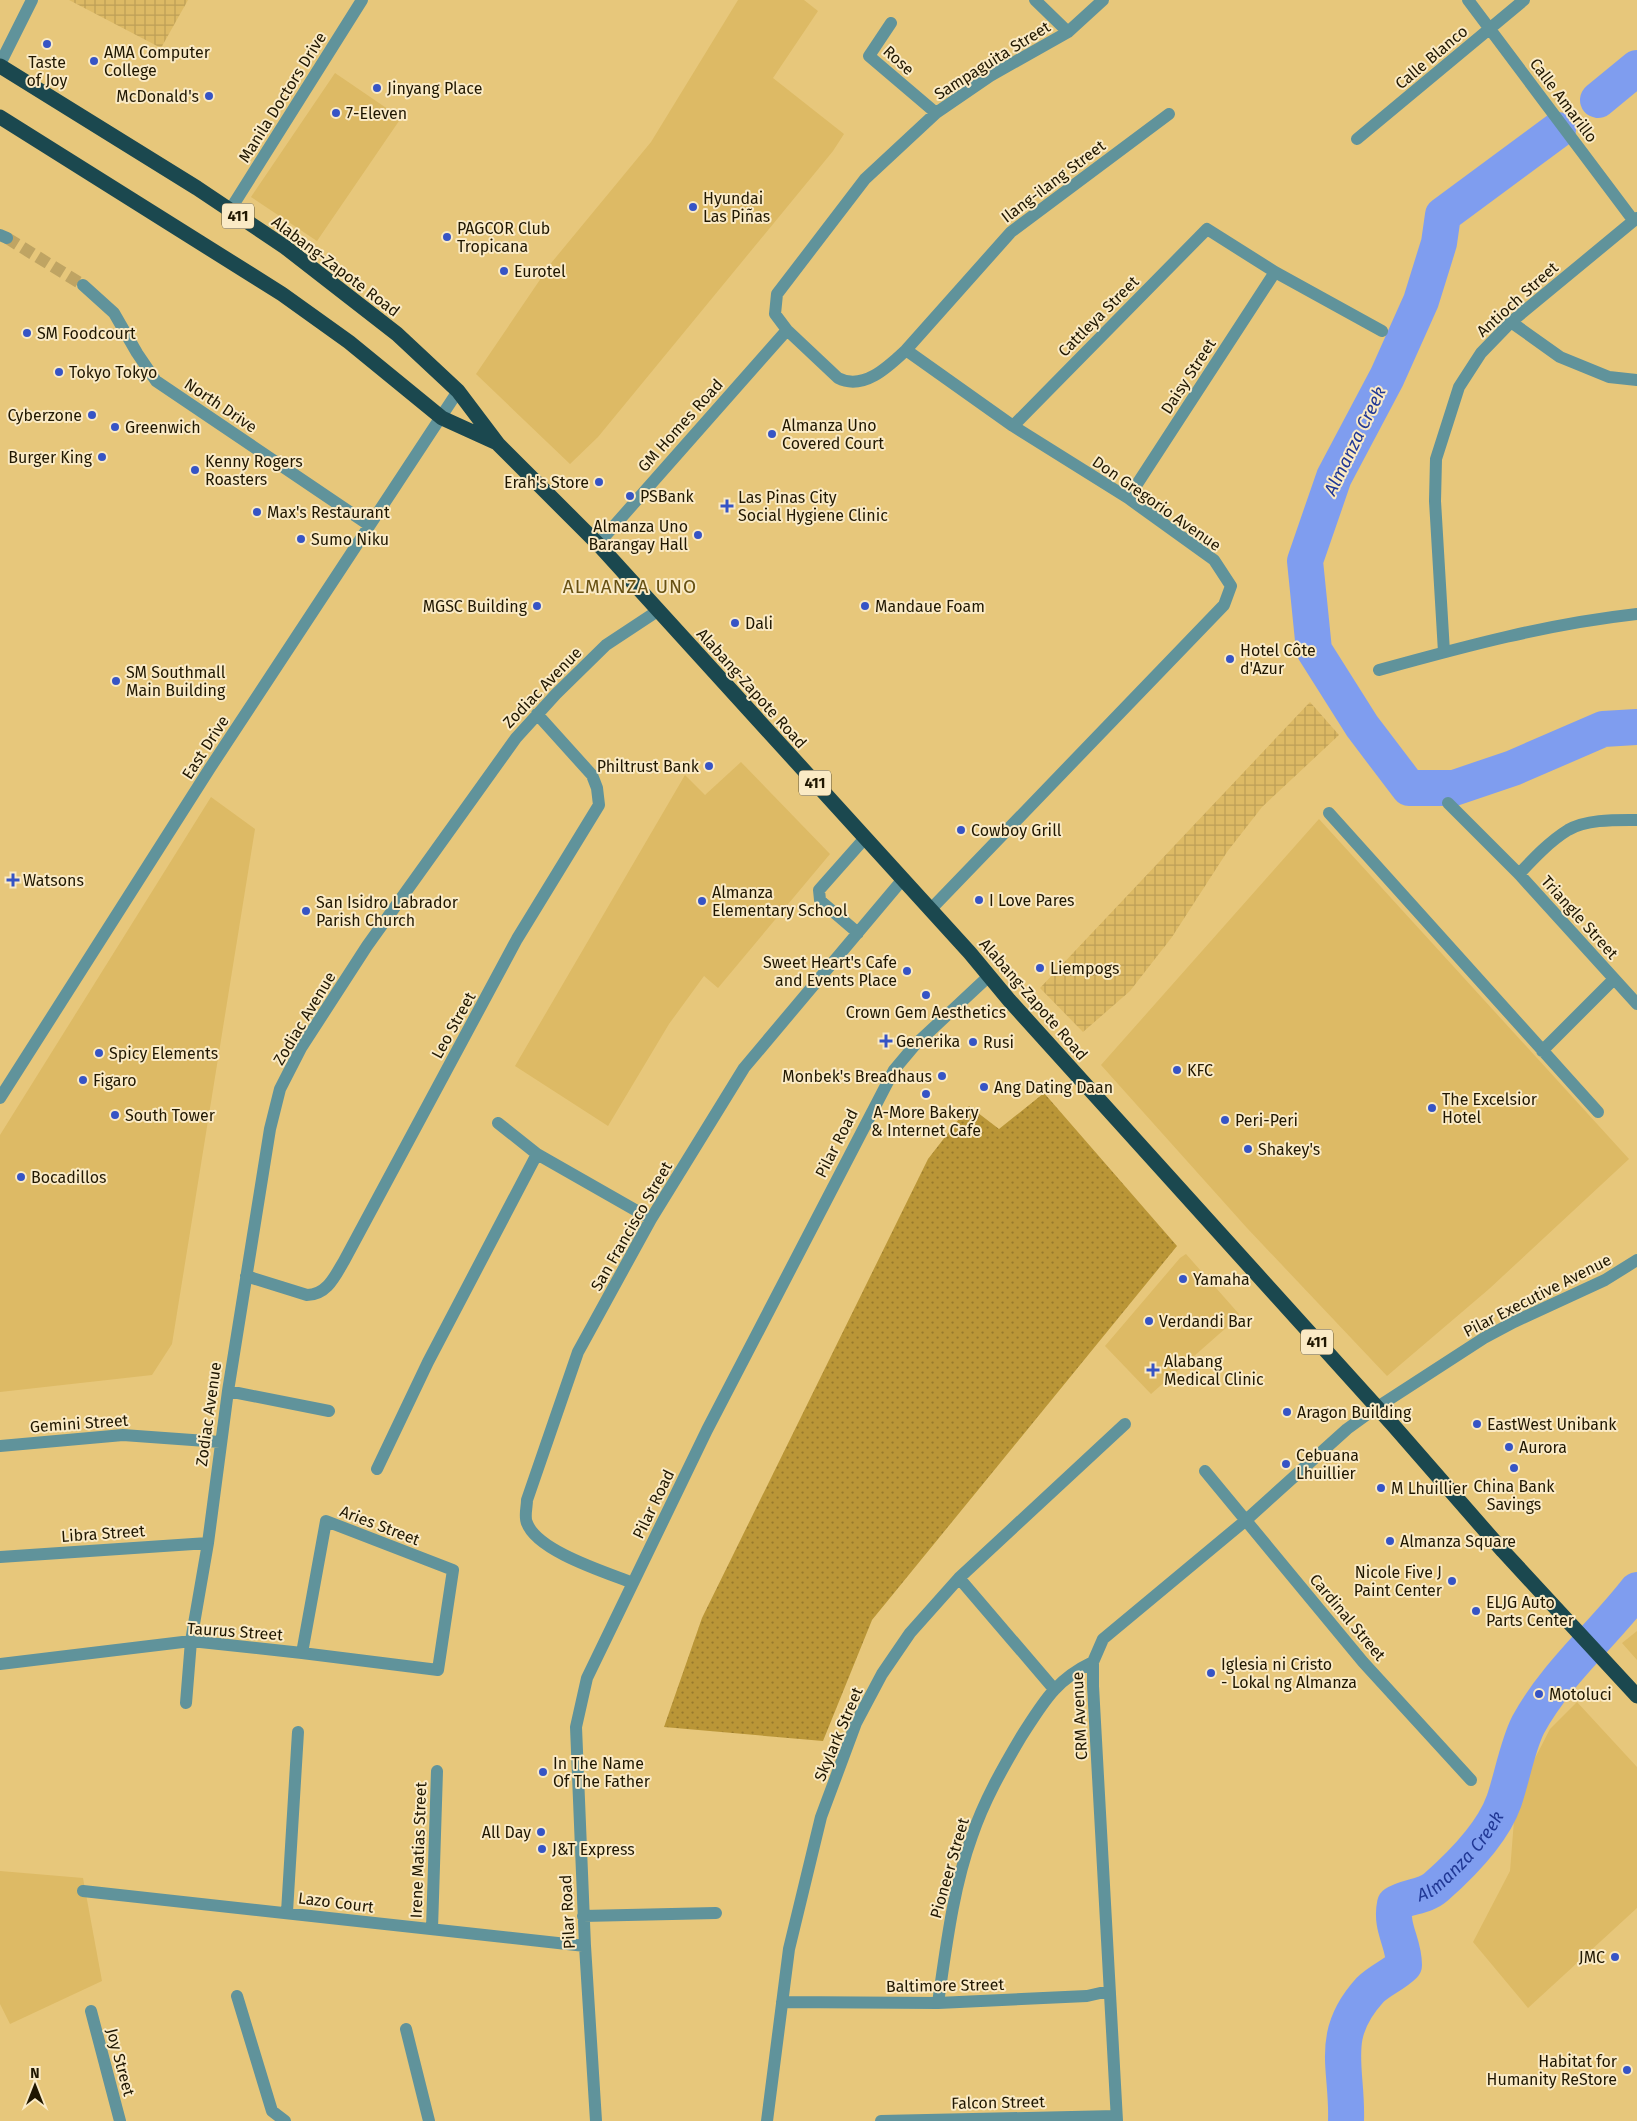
<svg xmlns="http://www.w3.org/2000/svg" width="1637" height="2121" font-family="'Fira Sans',sans-serif">
<defs>
<pattern id="industrial-grid" width="8" height="8" patternUnits="userSpaceOnUse" patternTransform="scale(1.25)"><rect width="8" height="8" fill="#ddba65"/><path d="M0 4h8M4 0v8" fill="none" stroke="#bd9f56"/></pattern>
<pattern id="grass-dots" width="8" height="8" patternUnits="userSpaceOnUse" patternTransform="scale(1.25)"><rect width="8" height="8" fill="#ba9637"/><path d="M2 2h.1M6 6h.1" fill="none" stroke="#97792c" stroke-width="1.8" stroke-linecap="round"/></pattern>
</defs>
<rect width="100%" height="100%" fill="#e7c77b"/>
<!-- built -->
<path fill="#ddba65" d="M738 0H804L818 11 773 78 844 134 833 151 598 437 570 464 476 374 552 262 651 142Z
M335 73 401 118 317 241 251 197Z
M741 762 830 854 718 988 704 976 669 1024 608 1126 515 1066 685 775 705 795Z
M211 797 255 829 172 1344 152 1375 0 1392V1135Z
M1319 819 1629 1159 1489 1289 1387 1376 1247 1228 1101 1065Z
M1186 1254 1239 1314 1235 1320 1151 1394 1105 1346 1180 1258Z
M1637 1631V1660L1622 1643Z
M1577 1702 1637 1767V1908L1528 2008 1473 1942 1510 1871 1516 1795 1550 1729Z
M0 1871 83 1878 102 1981 10 2024 0 2004Z"/>
<!-- industrial -->
<path fill="url(#industrial-grid)" d="M69 0H188L161 48Z
M1310 702 1339 735 1262 807 1227 852 1172 937 1130 991 1083 1032 1040 988Z"/>
<!-- grass -->
<path fill="url(#grass-dots)" d="M1044 1093 1177 1246 872 1620 823 1741 664 1727 702 1618 928 1159 969 1106 999 1129Z"/>
<g fill="none" stroke-linecap="round" stroke-linejoin="round">
<!-- river -->
<g stroke="#7f9def" stroke-width="36">
<path d="M1598 100 1637 68"/>
<path d="M1558 130 1443 215 1439 243 1421 301 1387 377 1334 477 1305 561 1314 650 1362 726 1409 788H1454L1513 768 1603 729 1637 727"/>
<path id="s1" d="M1346 2121C1348 2068 1328 2036 1370 1990 1380 1980 1394 1975 1404 1965 1404 1942 1390 1928 1395 1904 1407 1896 1425 1897 1436 1887 1461 1865 1493 1832 1504 1801 1512 1778 1517 1747 1528 1725 1554 1676 1603 1634 1637 1590"/>
</g>
<!-- minor-tunnel -->
<path stroke="#bfa463" stroke-width="12" stroke-dasharray="12 6" stroke-linecap="butt" d="M7 238 83 285"/>
<!-- minor -->
<path stroke="#60939b" stroke-width="12" d="M1035 0 1068 32
M1468 0 1633 220
M891 23 869 56 936 113
M0 64 32 0
M1357 139 1524 0
M230 210 362 0
M0 235 7 238
M83 285 114 313 137 353 156 381 369 525
M1511 322 1560 357 1609 377 1637 380
M906 350 1011 232 1169 114
M1013 426 1207 229 1275 272 1382 331
M1128 498 1275 272
M598 544 787 330
M1444 652 1435 501 1436 459 1459 387 1481 353 1511 322 1637 218
M1379 670C1466 646 1547 624 1637 614
M1448 803 1519 874 1637 1004
M1329 813 1598 1112
M1519 874C1534 858 1550 841 1568 830 1587 819 1616 820 1637 820
M931 909 1224 605 1231 586 1214 560 1128 498 1013 426 906 350C888 367 863 391 838 378L787 330 775 314 777 294 865 179 936 113 990 76 1068 32 1103 0
M858 933 823 903 820 900 819 890 865 838
M1542 1051 1614 979
M0 1098 210 768 458 391
M498 1123 537 1154 651 1219
M246 1276 307 1295C327 1295 335 1276 344 1261L517 939 599 805 597 788 592 775 537 714
M228 1391 329 1411
M0 1446 123 1435 220 1442
M377 1469 428 1362 537 1154
M1205 1471 1363 1662 1471 1780
M0 1557 208 1543
M959 1578 1054 1689
M633 1583C605 1572 537 1551 527 1523 524 1517 527 1507 527 1500L578 1352 651 1219 744 1068 903 879
M0 1664 191 1641 302 1653 438 1670 453 1570 326 1521 302 1653
M186 1703 191 1641 208 1543 228 1391 270 1129 280 1089 301 1048 367 946 516 738 556 694 606 645 659 610
M83 1891 585 1946
M287 1912 298 1732
M583 1916 716 1913
M432 1929 437 1771
M237 1996 272 2111 285 2121
M782 2002 938 2003 1087 1996 1109 1991
M938 2003C946 1948 953 1888 972 1836 984 1801 1002 1769 1021 1737 1043 1703 1055 1680 1093 1662
M91 2011 120 2121
M406 2029 429 2121
M596 2121 585 1946 576 1727 587 1678 707 1430 894 1070 915 1045 989 976
M767 2121 789 1949 821 1817 856 1723 882 1674 910 1633 959 1578 1125 1424
M881 2121 1116 2116
M1117 2121 1093 1686V1662L1103 1639 1245 1521 1347 1429 1376 1408 1484 1338 1514 1322 1605 1280 1637 1260"/>
<!-- highway -->
<path stroke="#1b484f" stroke-width="15" d="M0 66 197 188 285 247 397 334 458 391 498 444 598 544 970 953 1009 1000 1393 1425 1503 1551 1637 1696
M0 117 282 294 349 342 442 418 497 443"/>
</g>
<!-- markers -->
<g fill="#3654c5" stroke="#faeac5" stroke-width="2">
<circle cx="47" cy="44" r="5"/>
<circle cx="94" cy="61" r="5"/>
<circle cx="377" cy="88" r="5"/>
<circle cx="209" cy="96" r="5"/>
<circle cx="336" cy="113" r="5"/>
<circle cx="693" cy="207" r="5"/>
<circle cx="447" cy="237" r="5"/>
<circle cx="504" cy="271" r="5"/>
<circle cx="27" cy="333" r="5"/>
<circle cx="59" cy="372" r="5"/>
<circle cx="92" cy="415" r="5"/>
<circle cx="115" cy="427" r="5"/>
<circle cx="772" cy="434" r="5"/>
<circle cx="102" cy="457" r="5"/>
<circle cx="195" cy="470" r="5"/>
<circle cx="599" cy="482" r="5"/>
<circle cx="630" cy="496" r="5"/>
<path d="M724.5 498.5h5v5h5v5h-5v5h-5v-5h-5v-5h5z"/>
<circle cx="257" cy="512" r="5"/>
<circle cx="698" cy="535" r="5"/>
<circle cx="301" cy="539" r="5"/>
<circle cx="537" cy="606" r="5"/>
<circle cx="865" cy="606" r="5"/>
<circle cx="735" cy="623" r="5"/>
<circle cx="1230" cy="659" r="5"/>
<circle cx="116" cy="681" r="5"/>
<circle cx="709" cy="766" r="5"/>
<circle cx="961" cy="830" r="5"/>
<path d="M10.5 872.5h5v5h5v5h-5v5h-5v-5h-5v-5h5z"/>
<circle cx="979" cy="900" r="5"/>
<circle cx="702" cy="901" r="5"/>
<circle cx="306" cy="911" r="5"/>
<circle cx="1040" cy="968" r="5"/>
<circle cx="907" cy="971" r="5"/>
<circle cx="926" cy="995" r="5"/>
<path d="M883.5 1033.5h5v5h5v5h-5v5h-5v-5h-5v-5h5z"/>
<circle cx="973" cy="1042" r="5"/>
<circle cx="99" cy="1053" r="5"/>
<circle cx="1177" cy="1070" r="5"/>
<circle cx="942" cy="1076" r="5"/>
<circle cx="83" cy="1080" r="5"/>
<circle cx="984" cy="1087" r="5"/>
<circle cx="926" cy="1094" r="5"/>
<circle cx="1432" cy="1108" r="5"/>
<circle cx="115" cy="1115" r="5"/>
<circle cx="1225" cy="1120" r="5"/>
<circle cx="1248" cy="1149" r="5"/>
<circle cx="21" cy="1177" r="5"/>
<circle cx="1183" cy="1279" r="5"/>
<circle cx="1149" cy="1321" r="5"/>
<path d="M1150.5 1362.5h5v5h5v5h-5v5h-5v-5h-5v-5h5z"/>
<circle cx="1287" cy="1412" r="5"/>
<circle cx="1477" cy="1424" r="5"/>
<circle cx="1509" cy="1447" r="5"/>
<circle cx="1286" cy="1464" r="5"/>
<circle cx="1514" cy="1468" r="5"/>
<circle cx="1381" cy="1488" r="5"/>
<circle cx="1390" cy="1541" r="5"/>
<circle cx="1452" cy="1581" r="5"/>
<circle cx="1476" cy="1611" r="5"/>
<circle cx="1211" cy="1673" r="5"/>
<circle cx="1539" cy="1694" r="5"/>
<circle cx="543" cy="1772" r="5"/>
<circle cx="541" cy="1832" r="5"/>
<circle cx="542" cy="1849" r="5"/>
<circle cx="1615" cy="1957" r="5"/>
<circle cx="1627" cy="2070" r="5"/>
</g>
<g text-anchor="middle" stroke-width="4" stroke-linejoin="round" paint-order="stroke">
<!-- shield labels -->
<g fill="#faeac5" stroke="#61563c" stroke-width="1">
<rect x="222" y="203.5" width="32" height="25" rx="4"/>
<rect x="799" y="770.5" width="32" height="25" rx="4"/>
<rect x="1301" y="1329.5" width="32" height="25" rx="4"/>
</g>
<g font-size="15" font-weight="bold" fill="#201701">
<text x="238" y="221">411</text>
<text x="815" y="788">411</text>
<text x="1317" y="1347">411</text>
</g>
<!-- poi labels -->
<g font-size="16" fill="#201701" stroke="#faeac5" text-anchor="start">
<text x="104" y="58">AMA Computer<tspan x="104" dy="18">College</tspan></text>
<text x="47" y="68" text-anchor="middle">Taste<tspan x="47" dy="18">of Joy</tspan></text>
<text x="387" y="94">Jinyang Place</text>
<text x="199" y="102" text-anchor="end">McDonald's</text>
<text x="346" y="119">7-Eleven</text>
<text x="703" y="204">Hyundai<tspan x="703" dy="18">Las Piñas</tspan></text>
<text x="457" y="234">PAGCOR Club<tspan x="457" dy="18">Tropicana</tspan></text>
<text x="514" y="277">Eurotel</text>
<text x="37" y="339">SM Foodcourt</text>
<text x="69" y="378">Tokyo Tokyo</text>
<text x="82" y="421" text-anchor="end">Cyberzone</text>
<text x="782" y="431">Almanza Uno<tspan x="782" dy="18">Covered Court</tspan></text>
<text x="125" y="433">Greenwich</text>
<text x="92" y="463" text-anchor="end">Burger King</text>
<text x="205" y="467">Kenny Rogers<tspan x="205" dy="18">Roasters</tspan></text>
<text x="589" y="488" text-anchor="end">Erah's Store</text>
<text x="640" y="502">PSBank</text>
<text x="738" y="503">Las Pinas City<tspan x="738" dy="18">Social Hygiene Clinic</tspan></text>
<text x="267" y="518">Max's Restaurant</text>
<text x="688" y="532" text-anchor="end">Almanza Uno<tspan x="688" dy="18">Barangay Hall</tspan></text>
<text x="311" y="545">Sumo Niku</text>
<text x="527" y="612" text-anchor="end">MGSC Building</text>
<text x="875" y="612">Mandaue Foam</text>
<text x="745" y="629">Dali</text>
<text x="1240" y="656">Hotel Côte<tspan x="1240" dy="18">d'Azur</tspan></text>
<text x="126" y="678">SM Southmall<tspan x="126" dy="18">Main Building</tspan></text>
<text x="699" y="772" text-anchor="end">Philtrust Bank</text>
<text x="971" y="836">Cowboy Grill</text>
<text x="23" y="886">Watsons</text>
<text x="712" y="898">Almanza<tspan x="712" dy="18">Elementary School</tspan></text>
<text x="989" y="906">I Love Pares</text>
<text x="316" y="908">San Isidro Labrador<tspan x="316" dy="18">Parish Church</tspan></text>
<text x="897" y="968" text-anchor="end">Sweet Heart's Cafe<tspan x="897" dy="18">and Events Place</tspan></text>
<text x="1050" y="974">Liempogs</text>
<text x="926" y="1018" text-anchor="middle">Crown Gem Aesthetics</text>
<text x="896" y="1047">Generika</text>
<text x="983" y="1048">Rusi</text>
<text x="109" y="1059">Spicy Elements</text>
<text x="1187" y="1076">KFC</text>
<text x="932" y="1082" text-anchor="end">Monbek's Breadhaus</text>
<text x="93" y="1086">Figaro</text>
<text x="994" y="1093">Ang Dating Daan</text>
<text x="1442" y="1105">The Excelsior<tspan x="1442" dy="18">Hotel</tspan></text>
<text x="926" y="1118" text-anchor="middle">A-More Bakery<tspan x="926" dy="18">&amp; Internet Cafe</tspan></text>
<text x="125" y="1121">South Tower</text>
<text x="1235" y="1126">Peri-Peri</text>
<text x="1258" y="1155">Shakey's</text>
<text x="31" y="1183">Bocadillos</text>
<text x="1193" y="1285">Yamaha</text>
<text x="1159" y="1327">Verdandi Bar</text>
<text x="1164" y="1367">Alabang<tspan x="1164" dy="18">Medical Clinic</tspan></text>
<text x="1297" y="1418">Aragon Building</text>
<text x="1487" y="1430">EastWest Unibank</text>
<text x="1519" y="1453">Aurora</text>
<text x="1296" y="1461">Cebuana<tspan x="1296" dy="18">Lhuillier</tspan></text>
<text x="1514" y="1492" text-anchor="middle">China Bank<tspan x="1514" dy="18">Savings</tspan></text>
<text x="1391" y="1494">M Lhuillier</text>
<text x="1400" y="1547">Almanza Square</text>
<text x="1442" y="1578" text-anchor="end">Nicole Five J<tspan x="1442" dy="18">Paint Center</tspan></text>
<text x="1486" y="1608">ELJG Auto<tspan x="1486" dy="18">Parts Center</tspan></text>
<text x="1221" y="1670">Iglesia ni Cristo<tspan x="1221" dy="18">- Lokal ng Almanza</tspan></text>
<text x="1549" y="1700">Motoluci</text>
<text x="553" y="1769">In The Name<tspan x="553" dy="18">Of The Father</tspan></text>
<text x="531" y="1838" text-anchor="end">All Day</text>
<text x="552" y="1855">J&amp;T Express</text>
<text x="1605" y="1963" text-anchor="end">JMC</text>
<text x="1617" y="2067" text-anchor="end">Habitat for<tspan x="1617" dy="18">Humanity ReStore</tspan></text>
</g>
<!-- street labels -->
<g font-size="16" fill="#201701" stroke="#faeac5">
<text transform="translate(1431 57) rotate(-40)" y="6">Calle Blanco</text>
<text transform="translate(899 60) rotate(42)" y="6">Rose</text>
<text transform="translate(992 60) rotate(-32)" y="6">Sampaguita Street</text>
<text transform="translate(282 97) rotate(-58)" y="6">Manila Doctors Drive</text>
<text transform="translate(1564 100) rotate(53)" y="6">Calle Amarillo</text>
<text transform="translate(1053 181) rotate(-37)" y="6">Ilang-ilang Street</text>
<text transform="translate(336 266) rotate(37)" y="6">Alabang-Zapote Road</text>
<text transform="translate(1517 299) rotate(-42)" y="6">Antioch Street</text>
<text transform="translate(1098 316) rotate(-45)" y="6">Cattleya Street</text>
<text transform="translate(1188 376) rotate(-57)" y="6">Daisy Street</text>
<text transform="translate(221 405) rotate(34)" y="6">North Drive</text>
<text transform="translate(680 425) rotate(-48)" y="6">GM Homes Road</text>
<text transform="translate(1157 503) rotate(35)" y="6">Don Gregorio Avenue</text>
<text transform="translate(542 687) rotate(-46)" y="6">Zodiac Avenue</text>
<text transform="translate(752 688) rotate(48)" y="6">Alabang-Zapote Road</text>
<text transform="translate(205 747) rotate(-57)" y="6">East Drive</text>
<text transform="translate(1580 917) rotate(48)" y="6">Triangle Street</text>
<text transform="translate(1034 999) rotate(49)" y="6">Alabang-Zapote Road</text>
<text transform="translate(304 1018) rotate(-59)" y="6">Zodiac Avenue</text>
<text transform="translate(453 1025) rotate(-61)" y="6">Leo Street</text>
<text transform="translate(836 1143) rotate(-63)" y="6">Pilar Road</text>
<text transform="translate(631 1226) rotate(-60)" y="6">San Francisco Street</text>
<text transform="translate(1537 1295) rotate(-27)" y="6">Pilar Executive Avenue</text>
<text transform="translate(208 1414) rotate(-82)" y="6">Zodiac Avenue</text>
<text transform="translate(79 1423) rotate(-4)" y="6">Gemini Street</text>
<text transform="translate(653 1504) rotate(-64)" y="6">Pilar Road</text>
<text transform="translate(380 1525) rotate(21)" y="6">Aries Street</text>
<text transform="translate(103 1533) rotate(-4)" y="6">Libra Street</text>
<text transform="translate(1348 1617) rotate(50)" y="6">Cardinal Street</text>
<text transform="translate(235 1631) rotate(4)" y="6">Taurus Street</text>
<text transform="translate(1079 1716) rotate(-93)" y="6">CRM Avenue</text>
<text transform="translate(838 1734) rotate(-67)" y="6">Skylark Street</text>
<text transform="translate(418 1850) rotate(-88)" y="6">Irene Matias Street</text>
<text transform="translate(949 1868) rotate(-74)" y="6">Pioneer Street</text>
<text transform="translate(336 1902) rotate(7)" y="6">Lazo Court</text>
<text transform="translate(567 1912) rotate(-93)" y="6">Pilar Road</text>
<text transform="translate(945 1985) rotate(-1)" y="6">Baltimore Street</text>
<text transform="translate(121 2062) rotate(75)" y="6">Joy Street</text>
<text transform="translate(998 2102) rotate(-1)" y="6">Falcon Street</text>
</g>
<!-- water labels -->
<g font-size="18" font-style="italic" fill="#213895" stroke="#faeac5">
<text transform="translate(1355 441) rotate(-64)" y="6">Almanza Creek</text>
<text dy="6" stroke="none"><textPath href="#s1" startOffset="326">Almanza Creek</textPath></text>
</g>
<!-- quarter labels -->
<g font-size="19" letter-spacing="1" fill="#675114" stroke="#faeac5">
<text x="630" y="593">ALMANZA UNO</text>
</g>
</g>
<!-- north arrow -->
<g transform="translate(35 2086)" stroke="#faeac5" stroke-width="4" paint-order="stroke">
<path d="M0-4L9 19L0 12L-9 19Z" fill="#201701"/>
<text y="-8" font-size="14" font-weight="bold" text-anchor="middle" fill="#201701">N</text>
</g>
</svg>
